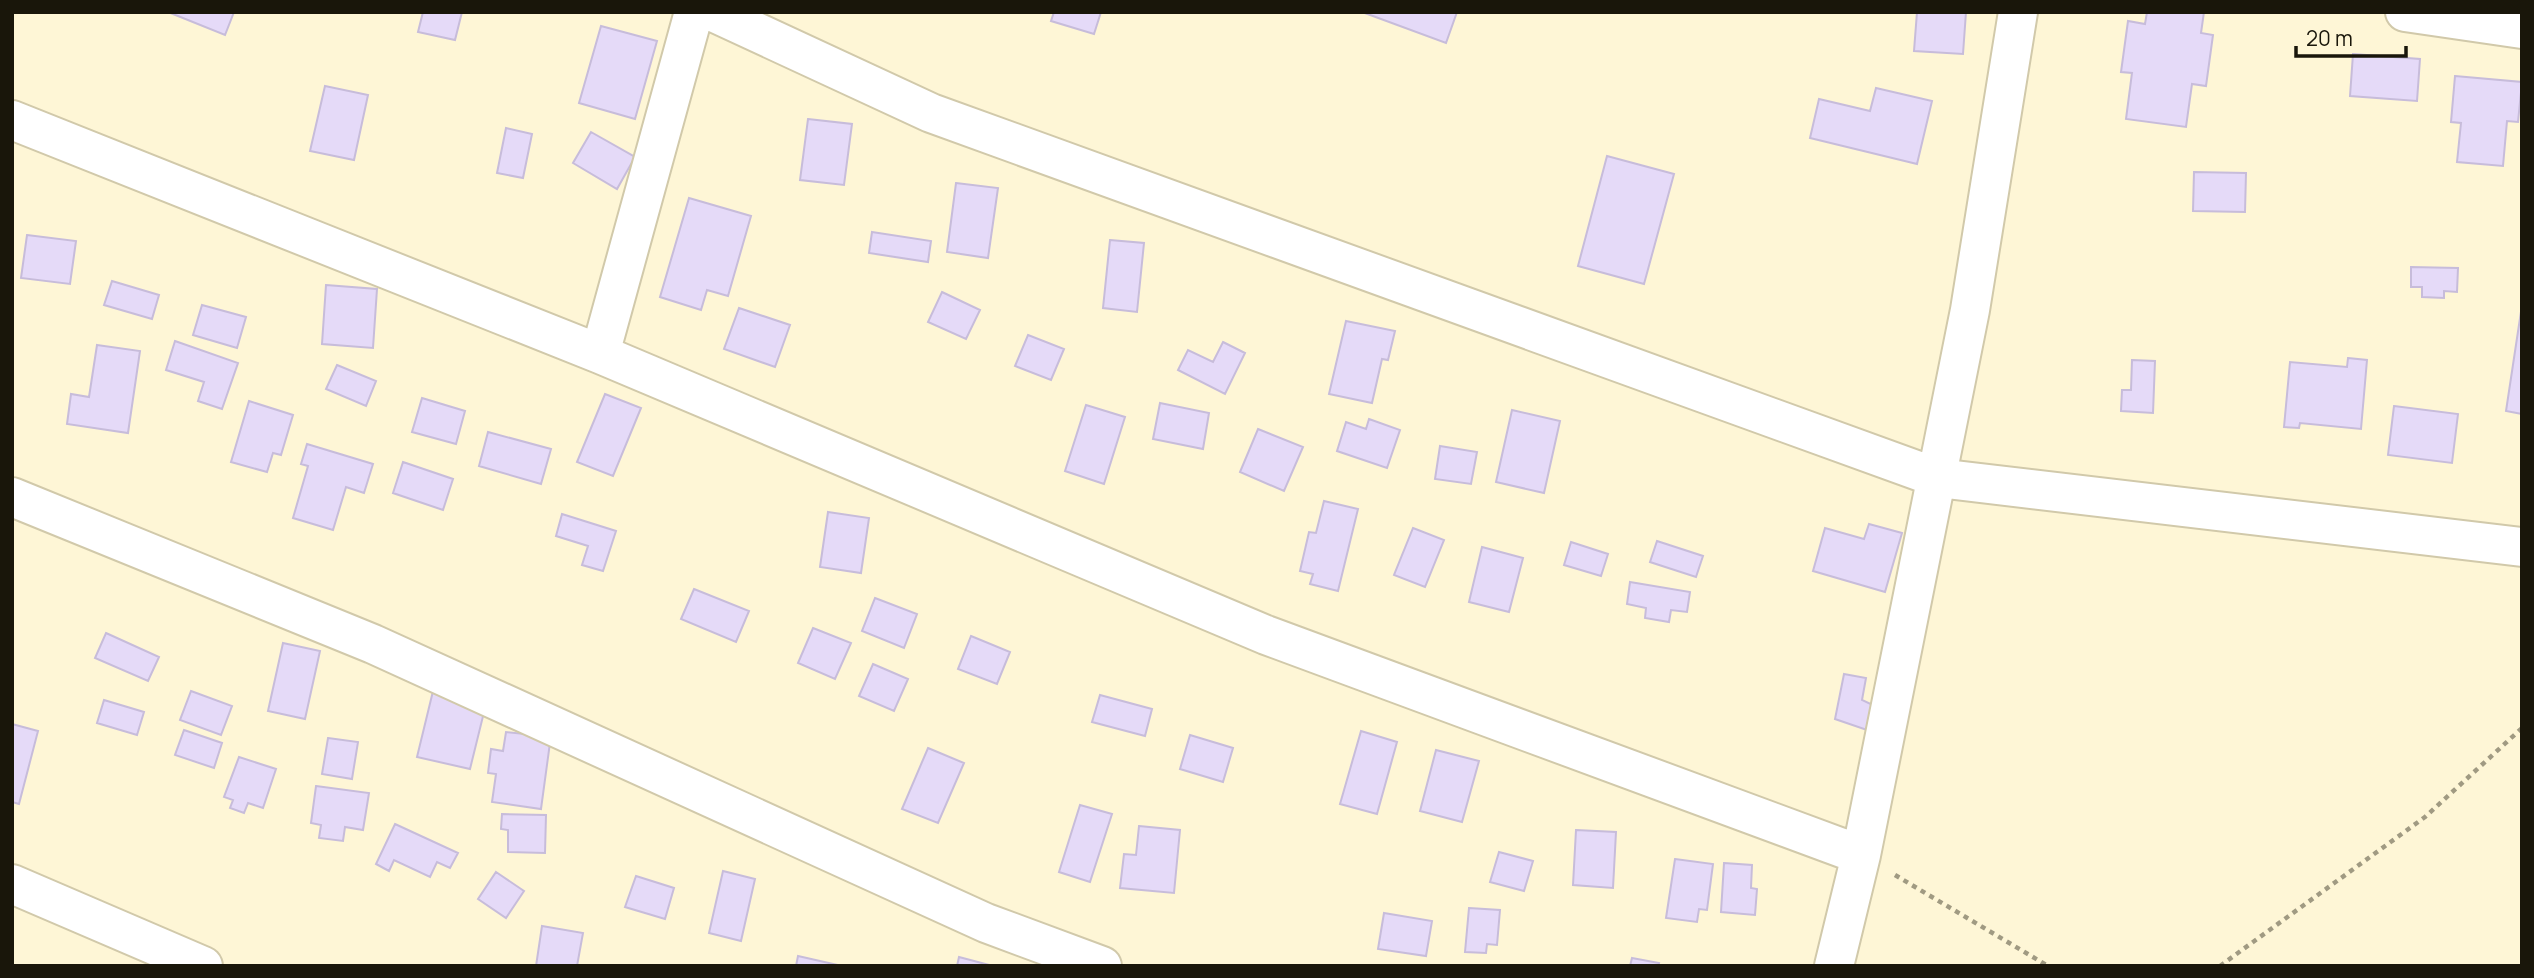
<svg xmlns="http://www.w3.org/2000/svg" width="2534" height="978" font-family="Manrope,sans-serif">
<rect width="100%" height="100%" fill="#fef6d6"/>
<!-- building -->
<path fill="#e5daf8" stroke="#c7bcda" stroke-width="2" d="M168 12H234L225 35Z
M423 12H462L455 40 418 32Z
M1054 12H1101L1094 34 1051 21Z
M1362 12H1457L1446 43Z
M1917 12H1966L1963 54 1914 51Z
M2147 12H2204L2201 33 2213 35 2206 86 2192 84 2186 127 2126 119 2132 73 2121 72 2128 21 2145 24Z
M601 26 657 41 635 119 579 103Z
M2353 54 2420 59 2417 101 2350 96Z
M2455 76 2522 82 2518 122 2507 121 2503 166 2457 162 2461 123 2451 122Z
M325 86 368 95 354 160 310 151Z
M1876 88 1932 101 1917 164 1810 138 1819 99 1870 111Z
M808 119 852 124 844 185 800 180Z
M506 128 532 134 523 178 497 173Z
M591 132 635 157 617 189 573 163Z
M1607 156 1674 174 1644 284 1578 266Z
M2194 172 2246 173 2245 212 2193 211Z
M956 183 998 188 988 258 947 252Z
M689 198 751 216 728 296 707 290 701 310 660 297Z
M872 232 931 241 928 262 869 253Z
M27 235 76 241 70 284 21 278Z
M1110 240 1144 243 1137 312 1103 308Z
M2411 267 2458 268 2457 292 2444 291V298L2422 297V287H2411Z
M112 281 159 295 152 319 104 305Z
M326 285 377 289 373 348 322 344Z
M942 292 980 310 966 339 928 322Z
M202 305 246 317 237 348 193 335Z
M2522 305V414L2506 411Z
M739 308 790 325 775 367 724 349Z
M1346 321 1395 331 1388 360 1382 359 1372 403 1329 394Z
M1028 335 1064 349 1051 380 1015 366Z
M175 341 238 363 222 409 198 401 204 382 166 370Z
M1223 342 1245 353 1225 394 1178 370 1188 350 1213 362Z
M97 345 140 351 128 433 67 424 71 394 89 397Z
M2348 358 2367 360 2361 429 2300 423 2299 428 2284 427 2290 362 2347 367Z
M2132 360 2155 361 2153 413 2121 411 2122 390H2131Z
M337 365 376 381 366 406 326 389Z
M605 394 641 408 613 476 577 462Z
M422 398 465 411 456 444 412 432Z
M249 401 293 415 281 455 273 453 267 472 231 462Z
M1160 403 1209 413 1203 449 1153 439Z
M1086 405 1125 417 1104 484 1065 471Z
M2394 406 2458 414 2452 463 2388 455Z
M1512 410 1560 421 1544 493 1496 482Z
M1369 419 1400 430 1387 468 1337 451 1346 422 1366 429Z
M1258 429 1303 447 1284 491 1240 472Z
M488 432 551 449 541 484 479 466Z
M307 444 373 464 364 493 346 487 333 530 293 518 308 466 301 464Z
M1440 446 1477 452 1471 484 1435 479Z
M403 462 453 479 443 510 393 493Z
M1324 501 1358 509 1338 591 1310 584 1313 574 1300 571 1309 532 1316 533Z
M828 512 869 518 861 573 820 567Z
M562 514 616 531 603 571 582 565 588 546 556 536Z
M1869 524 1902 533 1885 592 1813 571 1825 528 1864 539Z
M1413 528 1444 540 1425 587 1394 575Z
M1657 541 1703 556 1696 577 1650 562Z
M1571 542 1608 554 1601 576 1564 565Z
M1482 547 1523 558 1509 612 1469 602Z
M1630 582 1690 592 1687 612 1671 610 1669 622 1645 618 1646 608 1627 604Z
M694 589 749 611 736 642 681 619Z
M875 598 917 614 904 648 862 631Z
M813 628 851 643 835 679 798 663Z
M106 633 159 657 148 681 95 658Z
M971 636 1010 652 997 684 958 669Z
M283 643 320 651 305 719 268 711Z
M873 664 908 679 894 711 859 696Z
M1844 674 1866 678 1862 700 1877 707 1867 730 1835 719Z
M434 687 487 700 470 769 417 757Z
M191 691 232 706 221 735 180 720Z
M1100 695 1152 709 1145 736 1092 722Z
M104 700 144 712 137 735 97 723Z
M12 724 38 731 19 804 12 802Z
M526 724 552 728 541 809 492 802 496 774 488 773 491 749 503 751 506 732 524 734Z
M184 730 222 743 214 768 175 755Z
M1361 731 1397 742 1377 814 1340 804Z
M1190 735 1233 748 1223 782 1180 769Z
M328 738 358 742 352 779 322 774Z
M928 748 964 763 938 823 902 809Z
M1436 750 1479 761 1462 822 1420 811Z
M239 757 276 769 263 808 248 803 244 813 230 808 233 800 224 797Z
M316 786 369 793 363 830 345 827 343 841 319 838 321 825 311 823Z
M1080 805 1112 814 1090 882 1059 872Z
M502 814 546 815 545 853 508 852V830L501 829Z
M395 824 458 853 450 868 437 862 430 877 394 860 389 871 376 864Z
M1139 826 1180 830 1174 893 1120 888 1124 854 1136 855Z
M1576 830 1616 832 1613 888 1573 885Z
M1499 852 1533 861 1524 891 1490 882Z
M1675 859 1713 864 1707 910 1699 909 1697 922 1666 918Z
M1724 863 1752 865 1751 888 1757 889 1755 915 1721 912Z
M723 871 755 879 741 941 709 933Z
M496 872 524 891 506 918 478 899Z
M636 876 674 888 665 919 625 907Z
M1469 908 1500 910 1497 945 1487 944 1486 953 1465 952Z
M1384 913 1432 921 1426 956 1378 949Z
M542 926 583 933 577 966H536Z
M798 956 842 966H796Z
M959 957 993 966H957Z
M1632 958 1659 963 1658 966H1630Z"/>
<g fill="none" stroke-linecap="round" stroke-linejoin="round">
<!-- minor casing -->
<g stroke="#d1c9aa" stroke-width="42">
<path id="minor" d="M713 12 931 113 1938 478 2522 547
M2405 12 2522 29
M12 120 600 354 1266 635 1861 855
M600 354 694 12
M12 497 373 644 986 923 1102 966
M12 884 203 966
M1834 966 1861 855 1970 310 2018 12"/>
</g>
<!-- path -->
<path stroke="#a09a82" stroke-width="4.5" stroke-dasharray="5 5" stroke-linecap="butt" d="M1895 875 2048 966
M2220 966 2425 817 2522 728"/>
<!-- minor -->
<use href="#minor" stroke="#fff" stroke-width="38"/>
</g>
<!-- border -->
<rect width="2534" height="978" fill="none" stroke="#19160a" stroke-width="28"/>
<!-- scale -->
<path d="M2296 46v10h110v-10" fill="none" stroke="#19160a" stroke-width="3.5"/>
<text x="2306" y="46" font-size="21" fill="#19160a" stroke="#fef6d6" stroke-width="5" paint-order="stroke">20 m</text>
</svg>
